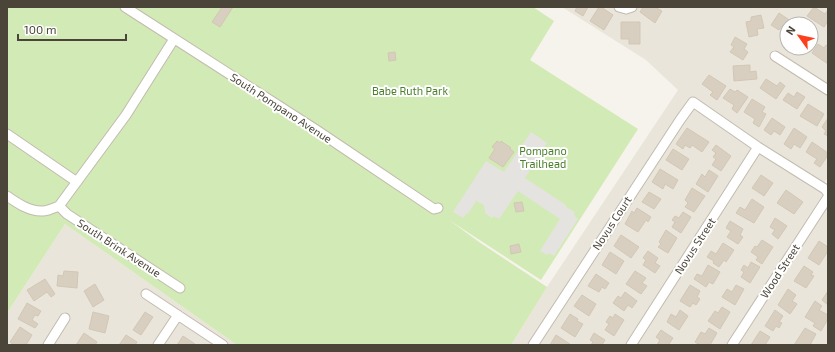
<svg xmlns="http://www.w3.org/2000/svg" width="835" height="352" font-family="'Exo 2',sans-serif">
<rect width="100%" height="100%" fill="#f6f3ec"/>
<!-- residential -->
<path fill="#eae5da" fill-rule="evenodd" d="M562 7H611L620 12 628 13 634 11 638 7H828V85L774 50 769 56 828 94V177L824 183 760 143 691 97 676 118 528 345H511L547 287 678 90 646 60ZM787 24H811V48H787Z
M694 107 753 147 626 345H538L683 122Z
M760 152 824 193 727 345H636Z
M828 203V345H737Z
M65 224 237 345H230L145 289 141 295 172 316 153 345H53L71 317 64 312 43 345H7V313Z
M179 320 216 345H163Z"/>
<!-- green -->
<path fill="#d2eab5" d="M7 7H118L315 135 425 208 434 213H439L434 209 125 7H533L554 21 530 60 638 129 541 280 449 220 479 242 547 287 511 345H237L65 224 7 313V201L58 211 65 217 181 293 185 287 70 211 56 203 42 208 29 205 7 192Z"/>
<!-- parking -->
<path fill="#e5e3e0" d="M531 132 547 143 525 178 566 205V207L575 212 574 215 578 219 554 256 549 253 547 255 540 251 560 219 518 191 499 219 494 216 492 218 485 213 484 205 476 201 468 214 467 213 463 218 453 212 486 161 504 172Z"/>
<!-- building -->
<path fill="#d8cfc1" stroke="#d3c7b4" d="M222 7H233L220 27 212 22Z
M576 7H588L583 16 575 11 577 7Z
M599 7H601L613 15 604 30 590 21Z
M643 7H655L662 11 655 23 640 12Z
M814 7 825 14 828 10V21L824 27 807 16Z
M779 13 792 22 791 24H787V29L782 26 779 30 771 25Z
M761 15 764 28 757 29 758 35 749 37 746 22 751 21V17Z
M621 22H640V44H629V39H621Z
M735 37 747 44 744 49 748 52 743 60 730 52 734 47 731 45Z
M818 44 824 48 826 45 828 46V64L812 53Z
M395 52 396 60 389 61 388 53Z
M750 65V72L756 71 757 79 734 81 733 66Z
M709 75 726 86 717 100 710 95 713 92 702 84Z
M766 79 777 86 780 82 785 86 776 99 760 88Z
M730 89 735 92 737 90 748 97 737 113 732 109 734 105 723 98Z
M797 92 805 97 797 109 783 100 788 93 794 97Z
M752 99 765 107 762 112 766 114 759 127 753 123 755 119 744 112Z
M808 104 824 114 817 126 800 116Z
M772 118 785 127 780 135 774 131 771 135 764 130Z
M828 118V136L824 134 826 131 822 127Z
M687 128 709 142 702 152 692 145 690 148 685 145 683 149 676 144Z
M794 128 807 137 800 148 794 144 791 149 784 144Z
M497 141 500 143 501 141 511 148 510 149 514 152 503 167 489 158 495 149 492 147Z
M812 142 828 153V155L820 167 814 163 817 159 806 152Z
M716 145 731 156 721 171 712 165 716 159 713 157 716 153 712 150Z
M673 149 689 159 682 170 666 160Z
M660 169 678 180 673 189 665 184 663 189 652 182Z
M709 170 718 176 708 192 696 184 702 174 705 177Z
M761 175 773 183 764 196 752 188Z
M692 188 705 196 694 212 685 207 688 203 685 200Z
M786 190 803 202 794 214 777 203Z
M649 192 661 199 654 209 642 202Z
M752 199 764 207 754 223 736 213 740 207 745 210Z
M522 202 524 211 516 212 514 203Z
M637 208 651 217 648 222 646 220 638 232 625 224 632 211 634 213Z
M683 212 691 217 681 233 672 227 675 222 672 220 675 216 679 218Z
M775 218 787 226 778 239 772 234 775 230 770 227Z
M730 221 743 229 740 235 743 237 738 244 727 237 731 231 726 228Z
M666 230 677 238 668 253 658 247 661 244 659 242Z
M621 235 639 247 631 258 614 246Z
M762 240 773 247 762 264 756 260 758 257 751 252 755 246 757 247Z
M819 241 828 247V251L819 265 808 258Z
M723 243 734 250 726 262 724 260 719 267 713 263 714 261 707 257 711 251 716 254Z
M519 244 521 252 511 254 510 246Z
M648 251 658 258 655 263 660 266 655 273 643 265 646 260 643 258Z
M610 252 624 261 616 274 602 265Z
M751 262 760 267 750 283 741 277 744 272 741 270 744 265 748 268Z
M708 265 720 272 713 284 709 282 706 287 694 279 697 274 702 276Z
M804 266 813 272 811 275 814 276 806 288 794 281Z
M64 271 78 272 77 288 57 286 58 275 63 276Z
M635 271 646 278 642 283 647 286 641 294 626 284Z
M596 274 609 283 605 289 602 287 599 292 588 286Z
M45 279 55 294 51 297 47 292 34 301 27 290Z
M95 284 104 300 93 307 84 291Z
M690 285 700 291 697 297 700 299 696 305 693 303 690 307 680 301Z
M736 285 744 289 735 305 722 297 727 289 732 292Z
M788 289 796 295 792 301 797 304 790 314 778 305Z
M828 291V305L822 300Z
M625 292 637 301 632 308 628 305 624 311 613 303 618 296 621 298Z
M582 295 596 304 589 316 574 306Z
M815 301 822 306 819 310 828 315V319L821 331 813 326 815 323 805 317Z
M27 303 41 311 38 316 35 315 32 320 38 324 35 328 18 319Z
M722 307 730 312 720 329 708 321 715 311 718 313Z
M680 310 688 316 679 330 667 322 671 314 676 317Z
M775 310 783 316 779 322 782 323 779 328 776 326 773 331 765 326Z
M93 312 109 316 105 333 89 329Z
M145 312 153 317 141 335 133 330Z
M570 314 578 319 577 321 583 324 575 337 561 328Z
M615 314 624 320 614 336 605 330 609 324 606 322 610 316 613 318Z
M20 327 32 335 26 345H14L10 342Z
M709 328 717 333 710 345H700L695 342 701 332 705 334Z
M805 328 816 334 810 345H794Z
M661 330 673 338 669 344 670 345H657L660 340 656 337Z
M760 331 770 337 765 345H751Z
M84 333 97 342 95 345H76Z
M594 333 605 340 602 345H591L593 342 590 340Z
M126 335 137 342 135 345H119Z
M556 335 570 344 569 345H550Z
M183 336 195 344 194 345H177Z"/>
<g fill="none" stroke-linecap="round" stroke-linejoin="round">
<!-- minor casing -->
<g stroke="#c2bbae" stroke-width="11">
<path id="minor" d="M125 7 318 131 434 209 438 208
M619 7 626 9 632 7
M775 56 828 90
M7 134 77 182
M7 196C17 203 30 212 43 211 48 211 54 208 59 206
M59 206 126 115 174 39
M59 206 67 214 180 288
M146 294 223 345
M48 345 65 318
M158 345 178 315
M533 345 680 120 693 102 758 147 825 189 828 193
M631 345 758 147
M732 345 828 197"/>
</g>
<!-- minor -->
<use href="#minor" stroke="#fff" stroke-width="9"/>
</g>
<g text-anchor="middle" stroke-width="4" stroke-linejoin="round" paint-order="stroke">
<!-- park labels -->
<g font-size="11" fill="#4a7f2a" stroke="#fff">
<text x="410" y="95">Babe Ruth Park</text>
<text x="543" y="155">Pompano<tspan x="543" dy="13">Trailhead</tspan></text>
</g>
<!-- street labels -->
<g font-size="11" fill="#4b4439" stroke="#fff">
<text transform="translate(281 108) rotate(33)" y="4">South Pompano Avenue</text>
<text transform="translate(612 223) rotate(-57)" y="4">Novus Court</text>
<text transform="translate(695 246) rotate(-57)" y="4">Novus Street</text>
<text transform="translate(119 248) rotate(33)" y="4">South Brink Avenue</text>
<text transform="translate(780 271) rotate(-57)" y="4">Wood Street</text>
</g>
</g>
<!-- border -->
<rect width="835" height="352" fill="none" stroke="#4b4439" stroke-width="16"/>
<!-- north arrow -->
<g transform="translate(799 36) rotate(303)"><circle r="19" fill="#ffffff" stroke="#b7b4b0"/>
<path d="M0-3L7 15L0 10L-7 15Z" fill="#fc3f1d"/>
<text y="-6" font-size="11" font-weight="bold" text-anchor="middle" fill="#4b4439">N</text>
</g>
<!-- scale -->
<path d="M18 34v6h108v-6" fill="none" stroke="#4b4439" stroke-width="2"/>
<text x="24" y="34" font-size="12" fill="#4b4439" stroke="#ffffff" stroke-width="3" paint-order="stroke">100 m</text>
</svg>
